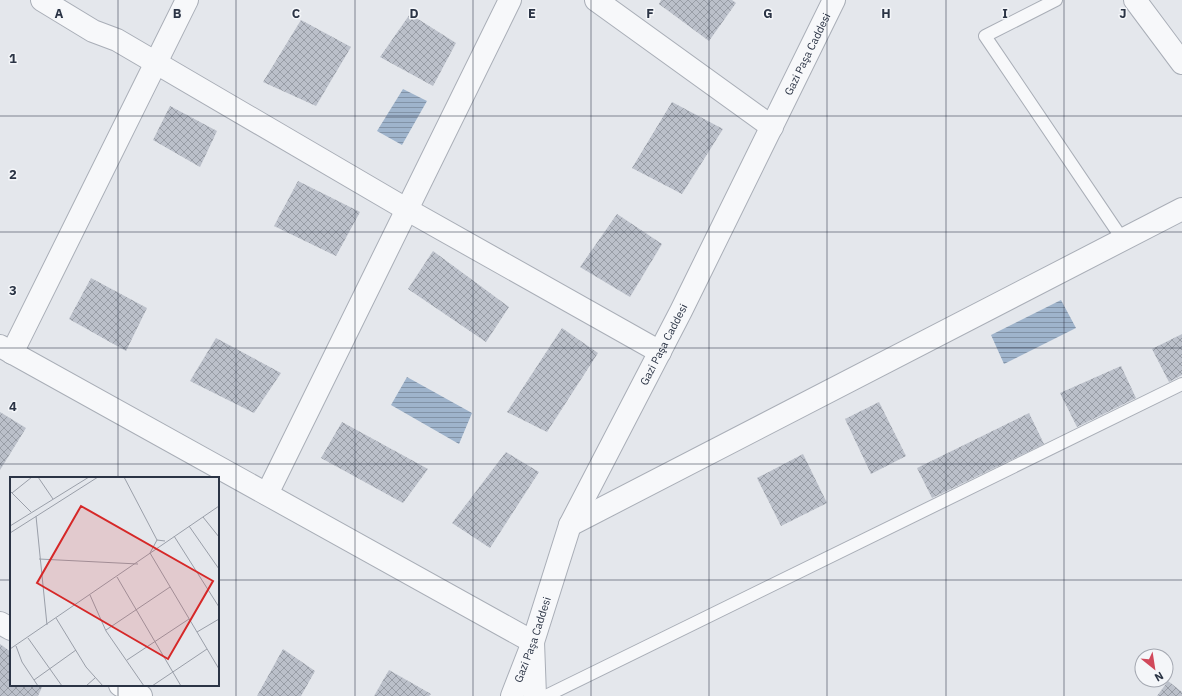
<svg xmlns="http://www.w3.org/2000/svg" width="1182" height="696" font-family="'IBM Plex Sans',sans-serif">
<defs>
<pattern id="water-rules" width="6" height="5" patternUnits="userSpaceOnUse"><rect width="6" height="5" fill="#9fb4cc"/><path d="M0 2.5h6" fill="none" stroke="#8293a7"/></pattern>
<pattern id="building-cross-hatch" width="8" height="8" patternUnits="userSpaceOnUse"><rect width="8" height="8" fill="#bbc0ca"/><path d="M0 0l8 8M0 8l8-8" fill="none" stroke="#989da6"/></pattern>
</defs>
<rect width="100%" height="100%" fill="#e4e7ec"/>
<!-- water -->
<path fill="url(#water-rules)" d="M403 89 427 101 402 145 377 131Z
M1061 300 1076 328 1004 364 991 335Z
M407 377 472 413 459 444 391 405Z"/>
<!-- building -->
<path fill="url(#building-cross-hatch)" d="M661 0H732L736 3 709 41 659 4Z
M410 14 456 43 433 86 380 57Z
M301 20 351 47 316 106 263 82Z
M672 102 723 129 682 194 632 168Z
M170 106 217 131 200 167 153 140Z
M298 181 360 212 336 256 274 226Z
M617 214 662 244 630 297 580 267Z
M433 251 509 307 486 342 408 289Z
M91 278 147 308 126 351 69 319Z
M562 328 598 353 547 432 507 412Z
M1182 334V375L1169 382 1152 349Z
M216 338 281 373 254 413 190 381Z
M1121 366 1136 398 1077 427 1060 393Z
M879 402 906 456 871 474 845 419Z
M0 412 26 428 0 470Z
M1029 413 1044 444 932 498 917 468Z
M342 422 428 469 403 503 321 458Z
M506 452 539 472 490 548 452 523Z
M803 454 827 503 781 526 757 478Z
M0 644 11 652V685H43L38 696H0Z
M283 649 315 671 301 696H257Z
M389 670 431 694 429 696H374Z
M1168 681 1182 692V696H1157Z"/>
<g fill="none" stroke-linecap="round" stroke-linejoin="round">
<!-- service casing -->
<g stroke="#a9aeb7" stroke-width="14">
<path id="service" d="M1056 0 985 36 1123 240
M546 696 1182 384"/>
</g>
<!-- minor casing -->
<g stroke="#a9aeb7" stroke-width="24">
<g id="minor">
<path d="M42 0 93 31 117 40 406 209 660 352"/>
<path d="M596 0 772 127"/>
<path d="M1135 0 1182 63"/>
<path d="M0 346 533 642 535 696"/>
<path d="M12 353 187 0"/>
<path d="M267 494 510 0"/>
<path d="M570 525 1182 209"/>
<path d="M0 623 11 629"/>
<path d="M120 685 141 696"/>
<path id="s1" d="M512 696 533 642 570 525 681 311 834 0"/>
</g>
</g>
<!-- service -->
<use href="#service" stroke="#f7f8fa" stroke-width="12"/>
<!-- minor -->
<use href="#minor" stroke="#f7f8fa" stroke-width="22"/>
</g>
<!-- grid -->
<path fill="none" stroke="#2b3445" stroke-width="1" stroke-opacity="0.55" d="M118 0V478M236 0V696M355 0V696M473 0V696M591 0V696M709 0V696M827 0V696M946 0V696M1064 0V696M0 116H1182M0 232H1182M0 348H1182M0 464H1182M0 580H11M218 580H1182M118 685V696"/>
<g text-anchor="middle" stroke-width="3" stroke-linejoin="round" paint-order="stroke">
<!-- street labels -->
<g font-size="11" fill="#2b3445" stroke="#f4f6f9">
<text dy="4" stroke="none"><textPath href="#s1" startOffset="708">Gazi Paşa Caddesi</textPath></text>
<text dy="4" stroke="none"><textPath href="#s1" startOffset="384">Gazi Paşa Caddesi</textPath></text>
<text dy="4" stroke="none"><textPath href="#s1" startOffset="60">Gazi Paşa Caddesi</textPath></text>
</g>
</g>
<!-- overview -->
<g transform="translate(10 477)">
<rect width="209" height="209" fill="#e4e7ec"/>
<path fill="none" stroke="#9a9fa9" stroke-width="1" d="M28 0 43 22M114 0 147 63 155 64M0 14 21 35M2 16 22 0M26 39 37 148M193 40 209 60M0 49 79 0M179 49 209 92M0 56 88 0M164 59 209 130M147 63 140 76 209 192M29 82 128 87M107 100 171 209M80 118 96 154 134 209M46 141 76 190 93 209M96 153 160 110M187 155 209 142M18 161 52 209M6 169 12 185 28 209M0 172 209 29M117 183 179 142M24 203 66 173M76 209 85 201M142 209 197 172"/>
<path fill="#d62828" fill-opacity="0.15" stroke="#d62828" stroke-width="2" d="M71 29 203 104 158 182 27 106Z"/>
<rect width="209" height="209" fill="none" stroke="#2b3445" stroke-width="2"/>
</g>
<g font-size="13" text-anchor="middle" font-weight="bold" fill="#2b3445" stroke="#f4f6f9" stroke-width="3" stroke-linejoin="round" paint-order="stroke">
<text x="59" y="18">A</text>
<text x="177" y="18">B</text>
<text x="296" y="18">C</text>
<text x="414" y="18">D</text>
<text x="532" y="18">E</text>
<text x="650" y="18">F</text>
<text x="768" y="18">G</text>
<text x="886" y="18">H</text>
<text x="1005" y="18">I</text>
<text x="1123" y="18">J</text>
<text x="13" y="63">1</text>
<text x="13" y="179">2</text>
<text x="13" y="295">3</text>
<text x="13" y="411">4</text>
</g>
<!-- north arrow -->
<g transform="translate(1154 668) rotate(150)"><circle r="19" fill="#f4f6f9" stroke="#a4a8b1"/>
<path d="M0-3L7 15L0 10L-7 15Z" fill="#d1495b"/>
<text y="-6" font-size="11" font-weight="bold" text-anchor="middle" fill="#2b3445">N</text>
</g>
</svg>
